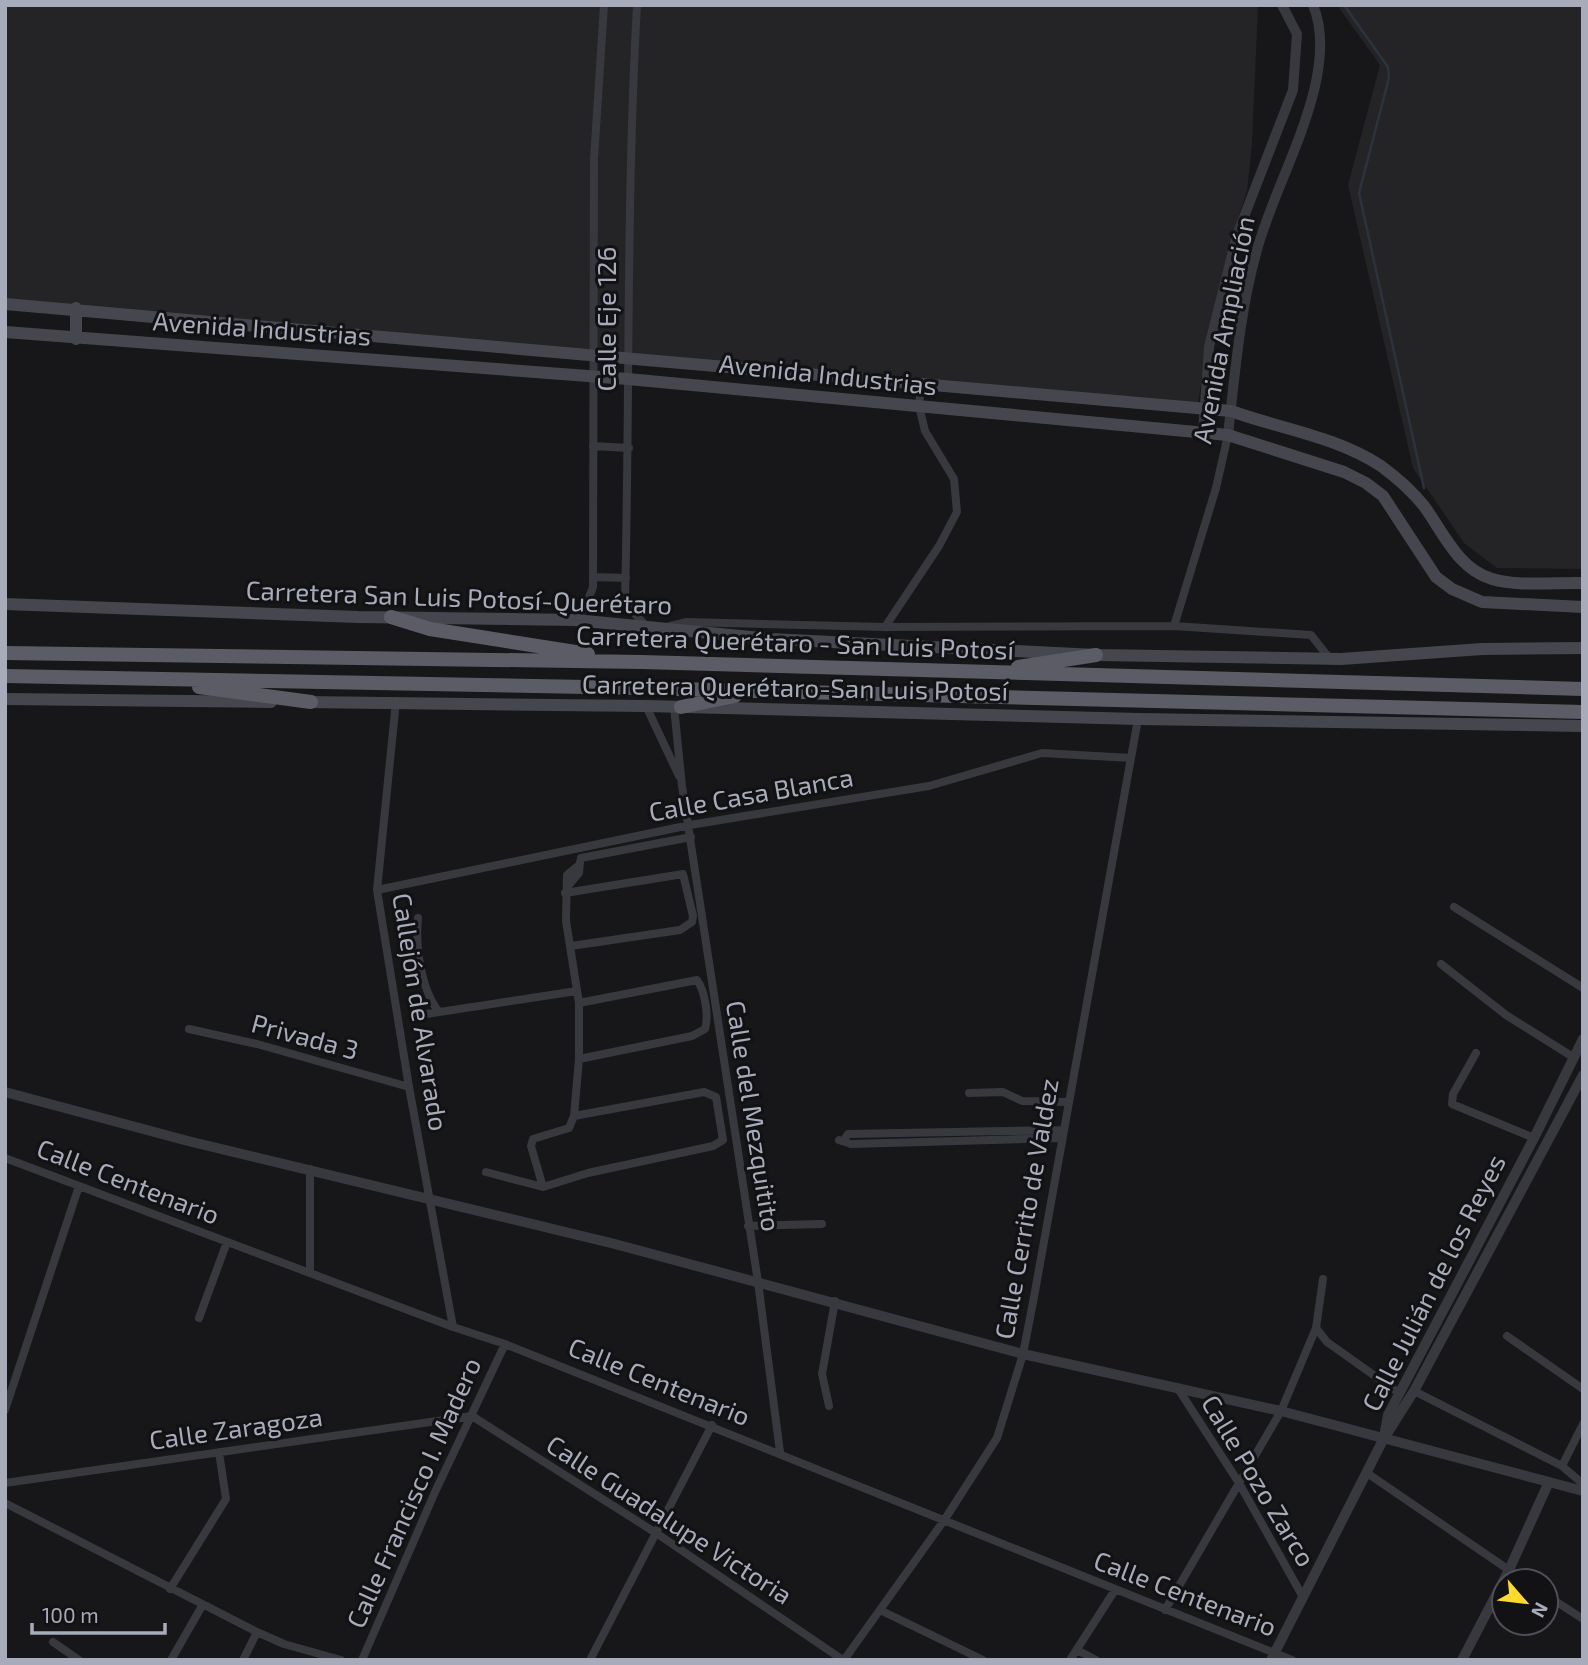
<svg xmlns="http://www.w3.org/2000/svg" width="1588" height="1665" font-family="'Exo 2',sans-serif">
<rect width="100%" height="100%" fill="#171719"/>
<!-- built -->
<path fill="#242326" d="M5 5H1258L1252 144 1247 191 1233 234 1206 350 1197 410 5 300Z
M1337 5H1583V569L1497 568 1464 543 1413 468 1348 185 1380 65Z"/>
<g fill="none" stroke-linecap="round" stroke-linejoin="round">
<!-- stream -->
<path stroke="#2c333e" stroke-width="2.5" d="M1344 5 1388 67 1389 78 1359 193 1424 488"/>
<!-- minor -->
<path stroke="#38383f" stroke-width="8" d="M637 5C626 203 630 400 625 598L627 605 645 625
M593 446 629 448
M593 577 626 578
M575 620 585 608 593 587 594 159 604 5
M670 626 687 622 885 627 1174 626 1311 635 1330 659
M1174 626 1216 488 1228 435
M885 627 939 546 957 512 954 479 925 431 919 406 921 385
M396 701 377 890 409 1087 453 1327
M646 706 679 776
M674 707 682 786 758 1282 780 1452
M581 858 691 837
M568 886 579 873 580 862
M377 890 690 825 929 786 1042 753 1131 758
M565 893 683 874 693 916 692 922 680 930 571 946
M1454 907 1583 988
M418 918C415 946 421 990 439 1012
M1441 964 1506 1015 1573 1057
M420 1015 577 991
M189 1029 257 1044 409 1087
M1476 1053 1453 1094 1452 1104 1534 1138
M579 1059 692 1036 705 1029C709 1016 705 991 697 980L579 1003
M969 1093 1003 1092 1022 1101 1068 1102
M839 1140 851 1144 1061 1138
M844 1140 848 1134 1063 1130
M5 1158 453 1327 505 1344 1292 1660
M486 1172 543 1187 588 1173 713 1146 723 1140 716 1097 704 1092 574 1116
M543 1187 531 1146 533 1139 569 1128 574 1116 579 1059V1003L566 921 567 875 579 865
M748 1226 822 1224
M310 1273V1169
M199 1318 227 1242
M1316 1328 1327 1342 1399 1393
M1507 1336 1583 1389
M1177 1387 1239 1483 1303 1597
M1414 1391 1562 1466 1583 1484
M829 1406 822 1374 835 1301
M5 1410 79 1186
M1562 1466 1583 1424
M1367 1473 1525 1581
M5 1483 472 1416 656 1533 843 1660
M5 1503 257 1632 284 1644 341 1660
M170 1589 226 1499 219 1452
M1546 1595 1583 1619
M880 1610 983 1660
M1165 1610 1281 1411 1316 1328 1323 1279
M53 1642 79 1660
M1077 1650 1096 1660
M171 1660 202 1606
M243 1660 257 1632
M362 1660 435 1492 505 1344
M590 1660 712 1425
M844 1660 945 1519 997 1438 1023 1354 1034 1297 1138 719
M1070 1660 1115 1590"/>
<!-- tertiary -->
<path stroke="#38383f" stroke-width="10" d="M1203 432 1209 347 1237 235 1293 90 1297 34 1282 5
M1228 435C1235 373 1240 310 1257 250 1276 178 1342 75 1313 5
M5 1092 188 1141 615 1244 1023 1354 1281 1411 1583 1491
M1384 1437 1388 1415 1534 1138 1583 1039
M1271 1660 1383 1440 1414 1391 1583 1075
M1462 1660 1509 1570 1548 1484"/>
<!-- secondary -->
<path stroke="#46464f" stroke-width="12" d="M5 304 1231 411C1281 429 1335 436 1381 466 1396 477 1412 491 1424 506 1443 532 1458 569 1492 579 1519 587 1555 582 1583 583
M5 332 628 379 1228 435 1344 472 1366 483 1383 496 1436 577 1452 589 1482 602 1583 607
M76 339V308
M5 604 358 617 575 620 771 639 1096 655 1341 659 1482 649 1583 648
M5 699 271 702
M303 702 646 706 1138 719 1583 726"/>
<!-- trunk -->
<path stroke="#5c5c67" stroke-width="14" d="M391 617 430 629 588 654
M5 653 642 662 1583 689
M1018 667 1096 655
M5 676 640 688 1583 712
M199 687 311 702
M681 707 735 696"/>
</g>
<g text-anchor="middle" stroke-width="6" stroke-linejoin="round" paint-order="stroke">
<!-- street labels -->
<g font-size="26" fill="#a8abba" stroke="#121214">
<text transform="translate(607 319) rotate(-90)" y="9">Calle Eje 126</text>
<text transform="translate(262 329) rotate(4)" y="9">Avenida Industrias</text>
<text transform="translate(1224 330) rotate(-79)" y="9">Avenida Ampliación</text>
<text transform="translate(828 375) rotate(6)" y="9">Avenida Industrias</text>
<text transform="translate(459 598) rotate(2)" y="9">Carretera San Luis Potosí-Querétaro</text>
<text transform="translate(795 643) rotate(2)" y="9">Carretera Querétaro - San Luis Potosí</text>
<text transform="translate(795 688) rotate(1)" y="9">Carretera Querétaro-San Luis Potosí</text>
<text transform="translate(751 795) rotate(-10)" y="9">Calle Casa Blanca</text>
<text transform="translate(420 1012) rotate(81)" y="9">Callejón de Alvarado</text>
<text transform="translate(305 1037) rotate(15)" y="9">Privada 3</text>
<text transform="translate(753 1116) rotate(81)" y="9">Calle del Mezquitito</text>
<text transform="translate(128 1182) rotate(21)" y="9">Calle Centenario</text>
<text transform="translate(1027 1209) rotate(-80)" y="9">Calle Cerrito de Valdez</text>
<text transform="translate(1434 1283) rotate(-63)" y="9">Calle Julián de los Reyes</text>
<text transform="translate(659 1382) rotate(22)" y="9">Calle Centenario</text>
<text transform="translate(236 1429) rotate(-8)" y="9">Calle Zaragoza</text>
<text transform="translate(1258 1481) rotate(59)" y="9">Calle Pozo Zarco</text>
<text transform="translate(414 1493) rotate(-66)" y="9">Calle Francisco I. Madero</text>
<text transform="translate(669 1520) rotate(33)" y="9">Calle Guadalupe Victoria</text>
<text transform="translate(1185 1594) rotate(21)" y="9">Calle Centenario</text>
</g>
</g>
<!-- border -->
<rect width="1588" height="1665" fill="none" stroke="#a8abba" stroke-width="14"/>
<!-- north arrow -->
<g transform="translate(1525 1602) rotate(118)"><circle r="33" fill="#121214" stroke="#4e4f56" stroke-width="2"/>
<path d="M0-5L12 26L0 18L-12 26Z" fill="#fdda2b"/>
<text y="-10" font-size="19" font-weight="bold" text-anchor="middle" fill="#a8abba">N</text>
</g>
<!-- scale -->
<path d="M32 1623v10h133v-10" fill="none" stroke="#a8abba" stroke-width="3.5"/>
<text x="42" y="1623" font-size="21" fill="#a8abba" stroke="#121214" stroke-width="5" paint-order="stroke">100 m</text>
</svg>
